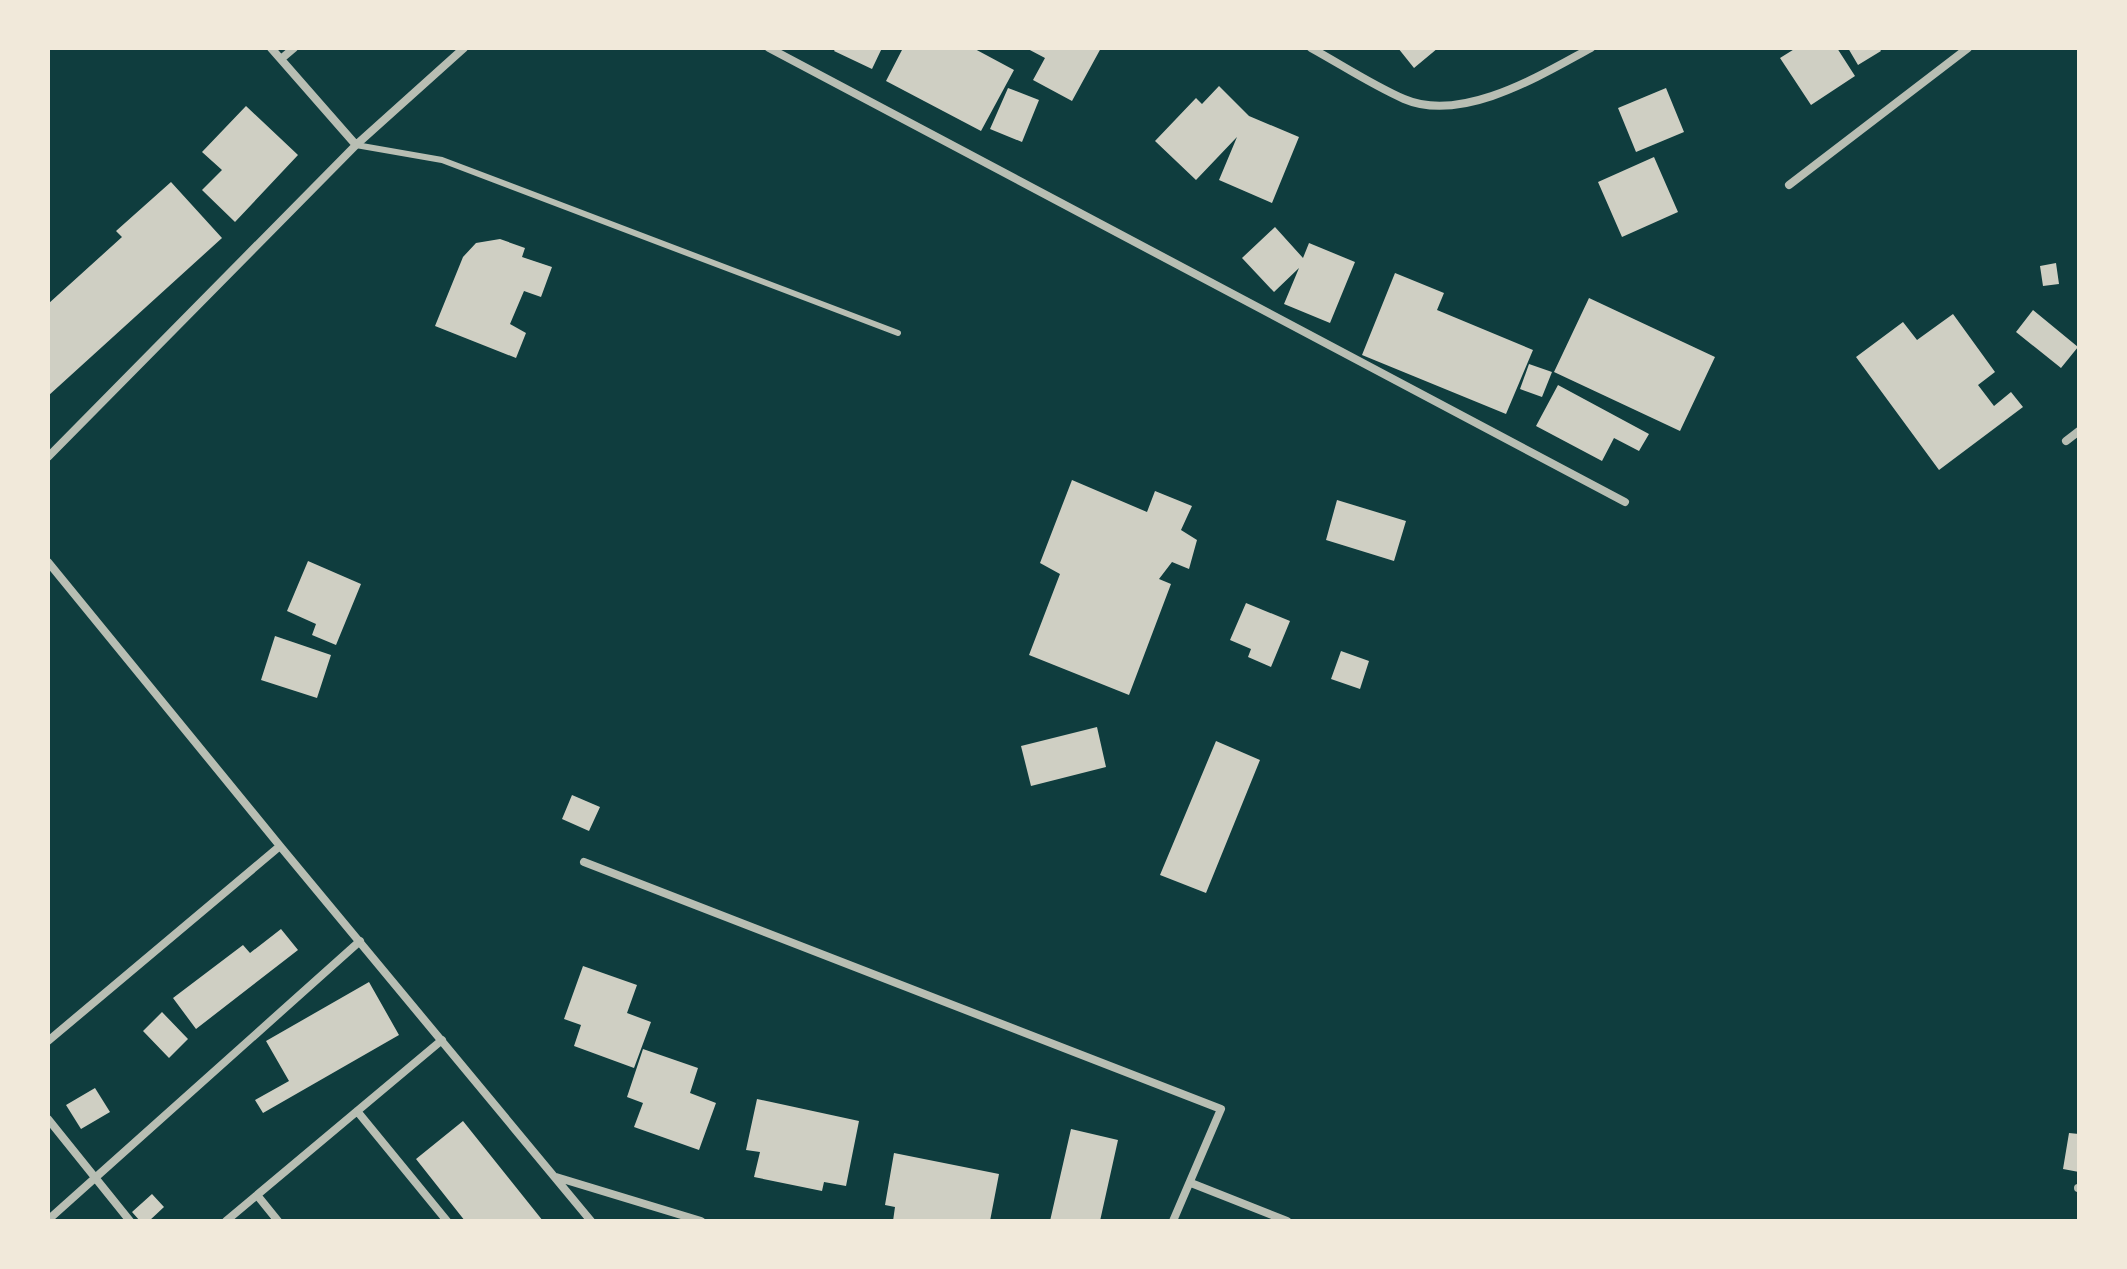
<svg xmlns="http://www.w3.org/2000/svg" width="2127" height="1269" font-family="'Archivo Narrow',sans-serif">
<rect width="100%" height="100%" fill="#0f3d3e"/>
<!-- building -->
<path fill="#cfcfc3" d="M836 48H882L872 69 834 51Z
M903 48H973L1014 70 981 131 886 81Z
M1026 48H1101L1072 101 1033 80 1045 58Z
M1398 48H1438L1414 68Z
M1796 48H1837L1855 76 1811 105 1780 58Z
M1848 48H1879L1881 51 1858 65Z
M1219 86 1249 116 1299 137 1272 203 1219 180 1237 137 1196 180 1155 141 1196 98 1202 104Z
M1008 88 1039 100 1022 142 990 129Z
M1666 88 1684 132 1636 152 1618 108Z
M246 106 298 155 235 222 202 190 222 170 202 152Z
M1654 157 1678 212 1622 237 1598 182Z
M171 182 222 238 48 396V304L122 237 116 231Z
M1275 227 1303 258 1309 243 1355 262 1330 323 1284 304 1299 268 1274 292 1242 258Z
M500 239 525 248 522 257 552 267 541 297 524 291 510 324 526 333 516 358 435 326 463 257 476 243Z
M2056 263 2059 284 2043 286 2040 266Z
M1395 273 1444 293 1437 310 1533 350 1506 414 1362 355Z
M1589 298 1715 357 1680 431 1554 372Z
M2033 310 2078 347 2061 368 2016 332Z
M1953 314 1995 372 1978 385 1994 406 2011 392 2023 407 1939 470 1856 357 1903 322 1917 340Z
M1529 364 1552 372 1542 397 1520 389Z
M1558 385 1649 434 1639 451 1614 438 1602 461 1536 426Z
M1072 480 1147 512 1155 491 1192 506 1181 530 1197 540 1189 569 1172 562 1159 579 1171 584 1129 695 1029 655 1060 574 1040 563Z
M1337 500 1406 521 1394 561 1326 540Z
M308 561 361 584 336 645 312 635 316 624 287 611Z
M1246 603 1290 621 1271 667 1248 657 1251 649 1230 640Z
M275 636 331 655 317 698 261 680Z
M1341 651 1369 661 1360 689 1331 679Z
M1097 727 1106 767 1031 786 1021 746Z
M1216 741 1260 760 1206 893 1160 875Z
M572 795 600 807 589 831 562 819Z
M281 929 298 950 196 1029 173 998 243 945 250 953Z
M583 966 637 985 627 1013 651 1022 634 1068 574 1046 581 1025 564 1019Z
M369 982 399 1035 263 1113 255 1100 289 1081 266 1041Z
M162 1012 188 1039 169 1058 143 1031Z
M643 1049 698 1068 690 1093 716 1103 699 1150 634 1127 643 1103 627 1097Z
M95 1088 110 1112 81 1129 66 1105Z
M757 1099 859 1121 846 1186 824 1182 822 1191 754 1177 760 1152 746 1150Z
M463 1121 543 1221H465L416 1159Z
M1071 1129 1118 1140 1100 1221H1050Z
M2069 1133 2079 1134V1172L2063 1169Z
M894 1153 999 1174 990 1221H893L895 1207 885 1205Z
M152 1194 164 1207 149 1221H140L132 1212Z"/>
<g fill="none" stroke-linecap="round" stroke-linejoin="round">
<!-- service -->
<path stroke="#b8beb3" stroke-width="6" d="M356 145 442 160 898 333"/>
<!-- minor -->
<path stroke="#b8beb3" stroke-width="8" d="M271 48 356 145
M769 48 1625 502
M1311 48C1342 65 1372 85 1404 99 1462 124 1541 75 1591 48
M281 59 294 48
M1789 185 1968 48
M2066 441 2079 431
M48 457 356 145 464 48
M48 562 280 846 591 1221
M584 862 1221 1109 1173 1221
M48 1041 280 846
M357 1111 447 1221
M48 1119 130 1221
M556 1177 701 1221
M1191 1183 1287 1221
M2078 1188H2079
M257 1195 278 1221
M48 1220 360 941
M226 1221 442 1040"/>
</g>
<!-- border -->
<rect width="2127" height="1269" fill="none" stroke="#f1e9da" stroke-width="100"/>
</svg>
